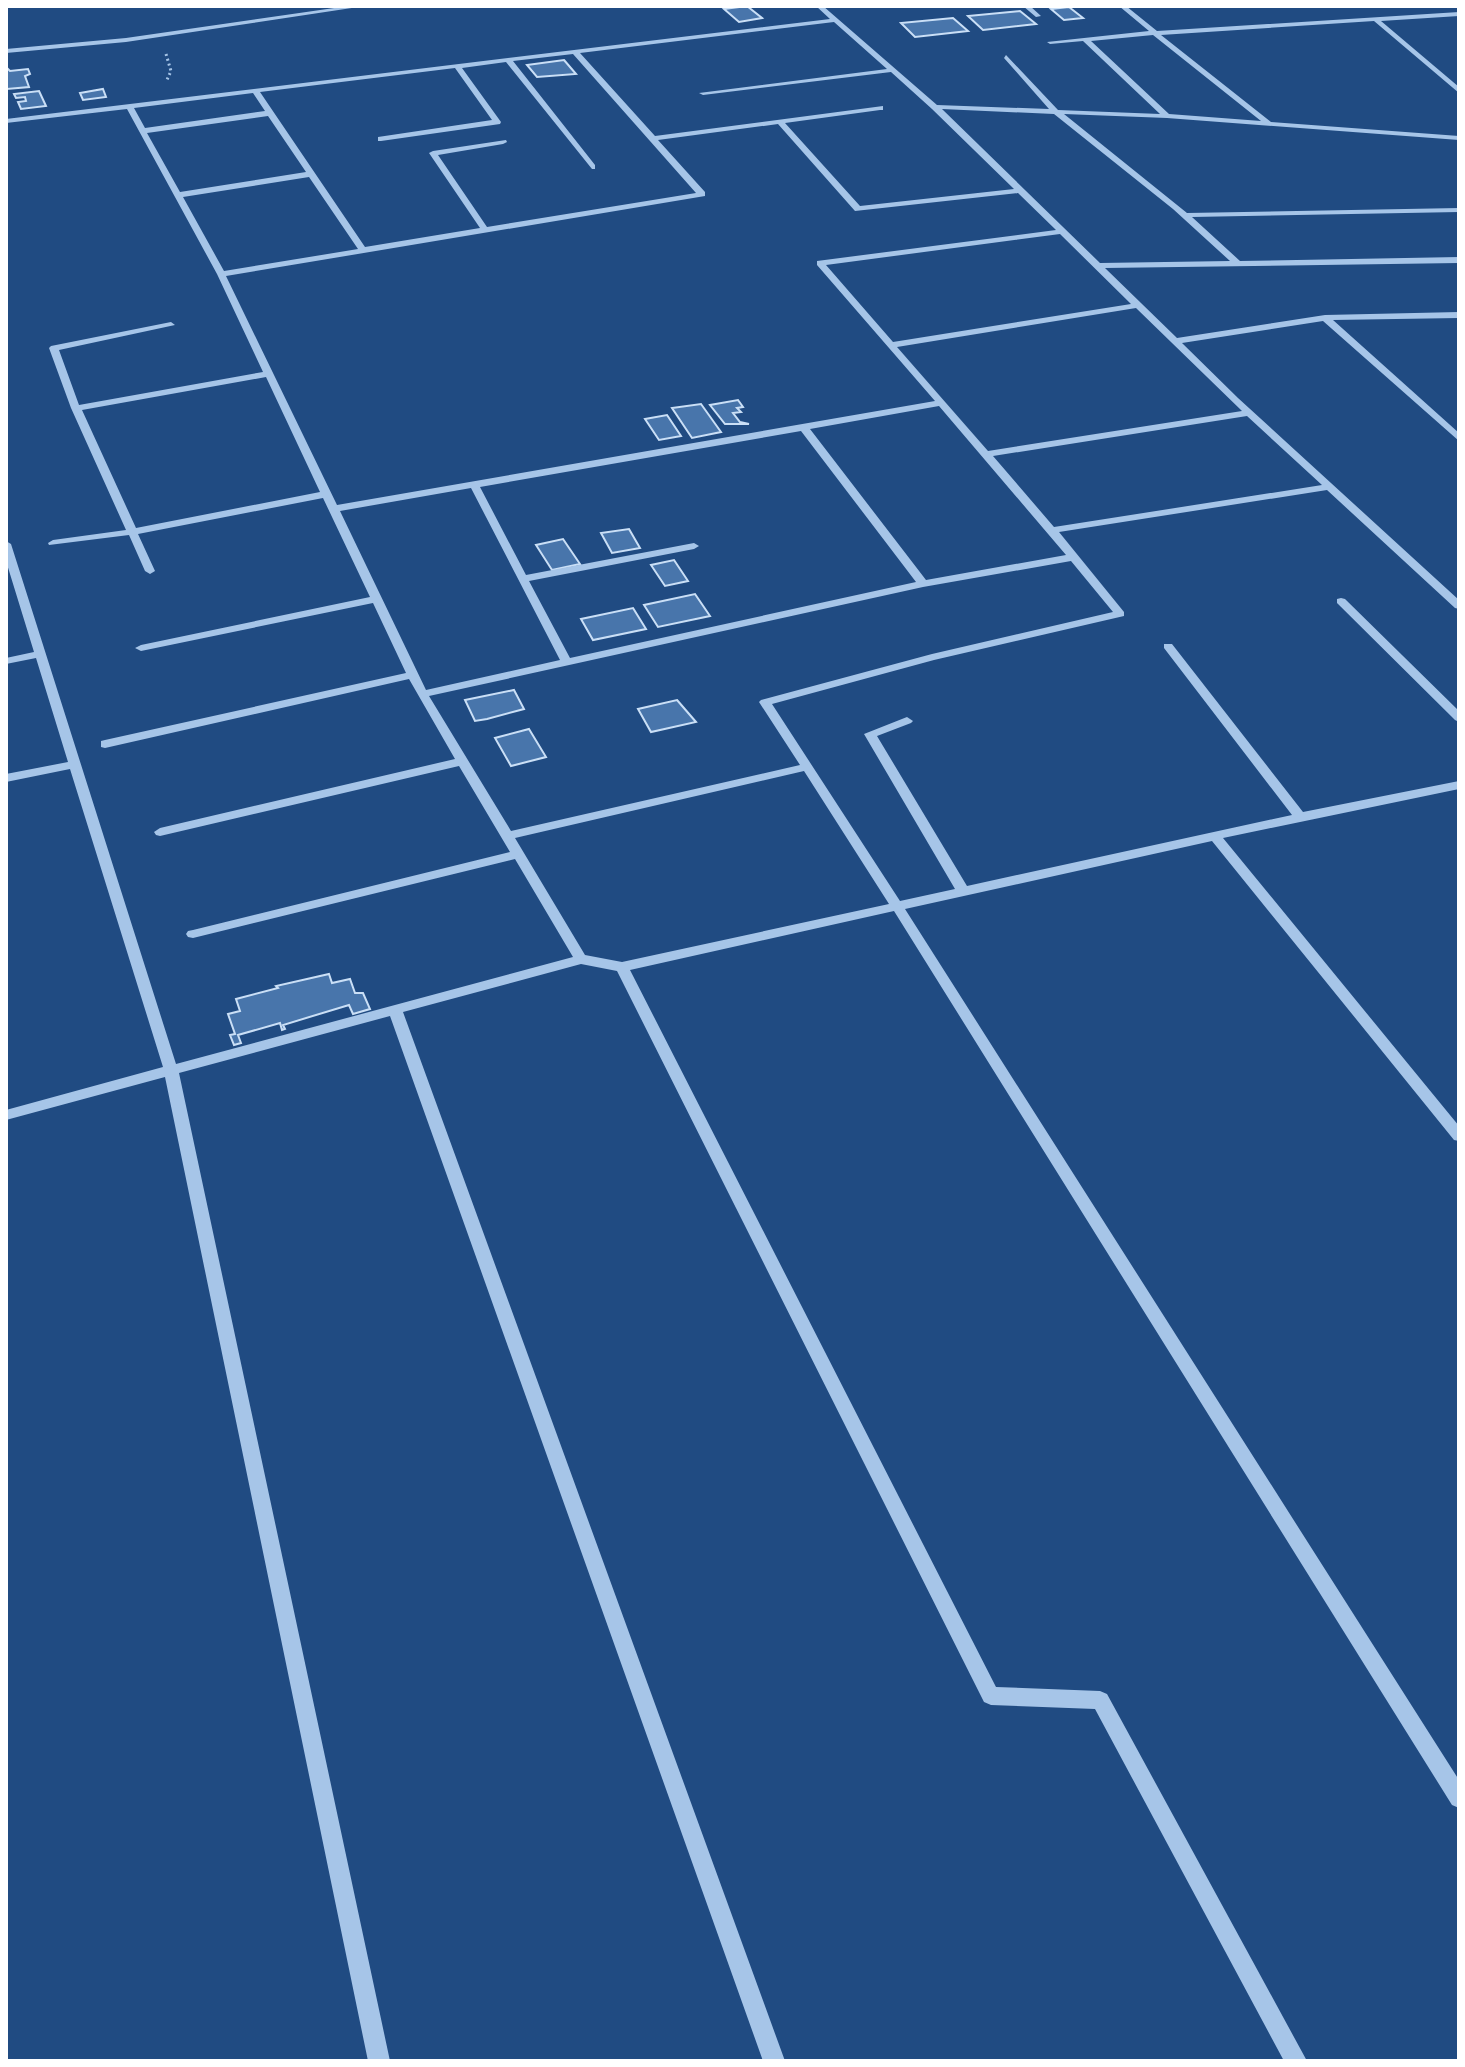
<svg xmlns="http://www.w3.org/2000/svg" width="1465" height="2067" font-family="'Golos Text',sans-serif">
<rect width="100%" height="100%" fill="#204b82"/>
<!-- building -->
<path fill="#4875ab" stroke="#cadff6" stroke-width="2" d="M747 6 762 18 739 22 724 9Z
M1069 7 1083 18 1064 20 1051 9Z
M1020 11 1036 24 983 30 968 16Z
M953 18 968 31 915 37 901 23Z
M564 60 576 74 537 77 527 65Z
M6 67 10 71 28 69 30 74 25 76 29 87 7 89Z
M103 89 106 97 83 100 80 93Z
M39 91 46 106 21 109 18 102 26 101 25 97 16 98 14 94Z
M738 400 743 407 737 408 741 412 733 413 740 422 749 424H725L710 405Z
M701 404 721 432 692 438 672 408Z
M667 415 681 436 659 440 645 419Z
M629 529 640 548 612 553 601 533Z
M563 539 580 564 552 570 536 545Z
M674 560 688 581 665 586 651 565Z
M695 594 710 616 658 627 644 605Z
M633 608 646 629 593 640 581 619Z
M514 690 524 709 487 719 475 721 465 700Z
M677 700 696 722 651 732 638 709Z
M529 729 546 757 511 766 495 738Z
M329 974 332 983 350 979 355 993H363L370 1009 353 1014 349 1005 283 1025 285 1029 282 1030 280 1023 238 1035 241 1043 234 1045 230 1035 235 1034 228 1014 240 1011 236 999 278 988 276 986Z"/>
<g fill="none" stroke-linecap="round" stroke-linejoin="round">
<!-- path -->
<path stroke="#a6c5e8" stroke-width="3" stroke-dasharray="2 3" stroke-linecap="butt" d="M166 54 171 71 166 82"/>
<!-- minor -->
<path fill="#a6c5e8" fill-rule="evenodd" d="M348 6H365L126 42 6 53V49L126 38Z
M816 6H823L937 105 1049 109 1004 58 1006 55 1058 110 1160 114 1083 41 1050 44 1047 42 1149 31 1119 6H1126L1157 31 1459 12V16L1381 21 1459 87V93L1374 21 1161 35 1271 122 1459 136V140L1167 118 1064 114 1187 213 1459 208V212L1192 217 1240 261 1459 257V263L1105 268 1177 338 1325 315 1459 312V318L1333 320 1459 433V441L1323 321 1182 343 1238 398 1459 600V609L1455 608 1327 490 1059 532 1124 612V616L934 660 772 704 900 901 955 889 864 734 907 717 913 721 911 723 877 736 967 886 1292 815 1164 648V644H1172L1303 812 1459 781V789L1223 838 1459 1126V1141L1454 1140 1212 841 905 909 1459 1780V1808L1452 1805 894 911 630 970 996 1687 1100 1691 1107 1694 1307 2061H1284L1095 1709 991 1705 984 1702 617 971 581 964 403 1012 785 2061H763L390 1016 179 1073 390 2061H368L165 1077 6 1120V1110L163 1067 70 769 6 782V774L68 762 36 658 6 664V658L34 652 6 561V541L11 544 176 1064 573 957 515 859 193 938 188 937 186 934 188 931 193 930 510 852 459 766 160 836 156 835 154 832 160 828 455 759 409 679 105 748 101 747V741L105 740 406 673 373 603 141 651 135 648 141 645 370 597 323 498 138 534 155 571 150 574 145 571 129 535 49 545 48 543 53 540 126 530 71 408 49 348 51 346 171 322 175 325 59 350 79 405 263 372 217 274 127 109 6 123V119L830 19ZM834 22 887 69 699 93 703 95 891 72 932 109 1014 189 860 206 785 123 880 110H883V106L655 136 580 53ZM1153 35 1261 121 1169 114 1091 41ZM573 54 696 193 487 227 438 155 503 144 507 142 506 140 433 151 429 153 480 228 365 247 260 92 455 68 492 120 378 137V141H381L500 124 501 122 462 68 506 62 592 169H595V165L513 61ZM253 93 265 111 145 128 134 108ZM942 109 1054 114 1173 209 1230 261 1100 263ZM268 116 306 172 180 192 147 133ZM778 124 855 211 1018 193 1056 230 817 261V265L935 401 337 505 226 276 705 196V192L658 140ZM309 177 358 249 224 271 183 197ZM1060 234 1131 304 893 342 826 265ZM1136 308 1242 411 988 451 897 347ZM266 377 320 492 136 528 82 410ZM939 406 1066 555 926 580 810 429ZM1247 416 1322 485 1054 527 993 456ZM801 431 916 582 570 658 529 581 694 549 699 546 694 543 526 575 480 487ZM471 488 560 660 426 690 340 511ZM1071 561 1113 612 932 654 761 700 759 702 800 765 511 831 429 696 923 587ZM804 771 889 904 622 962 585 955 515 838Z
M1023 6H1030L1041 16 1036 17Z
M1341 598 1345 599 1459 711V722L1455 720 1337 603V599Z"/>
</g>
<!-- border -->
<rect width="1465" height="2067" fill="none" stroke="#ffffff" stroke-width="16"/>
</svg>
